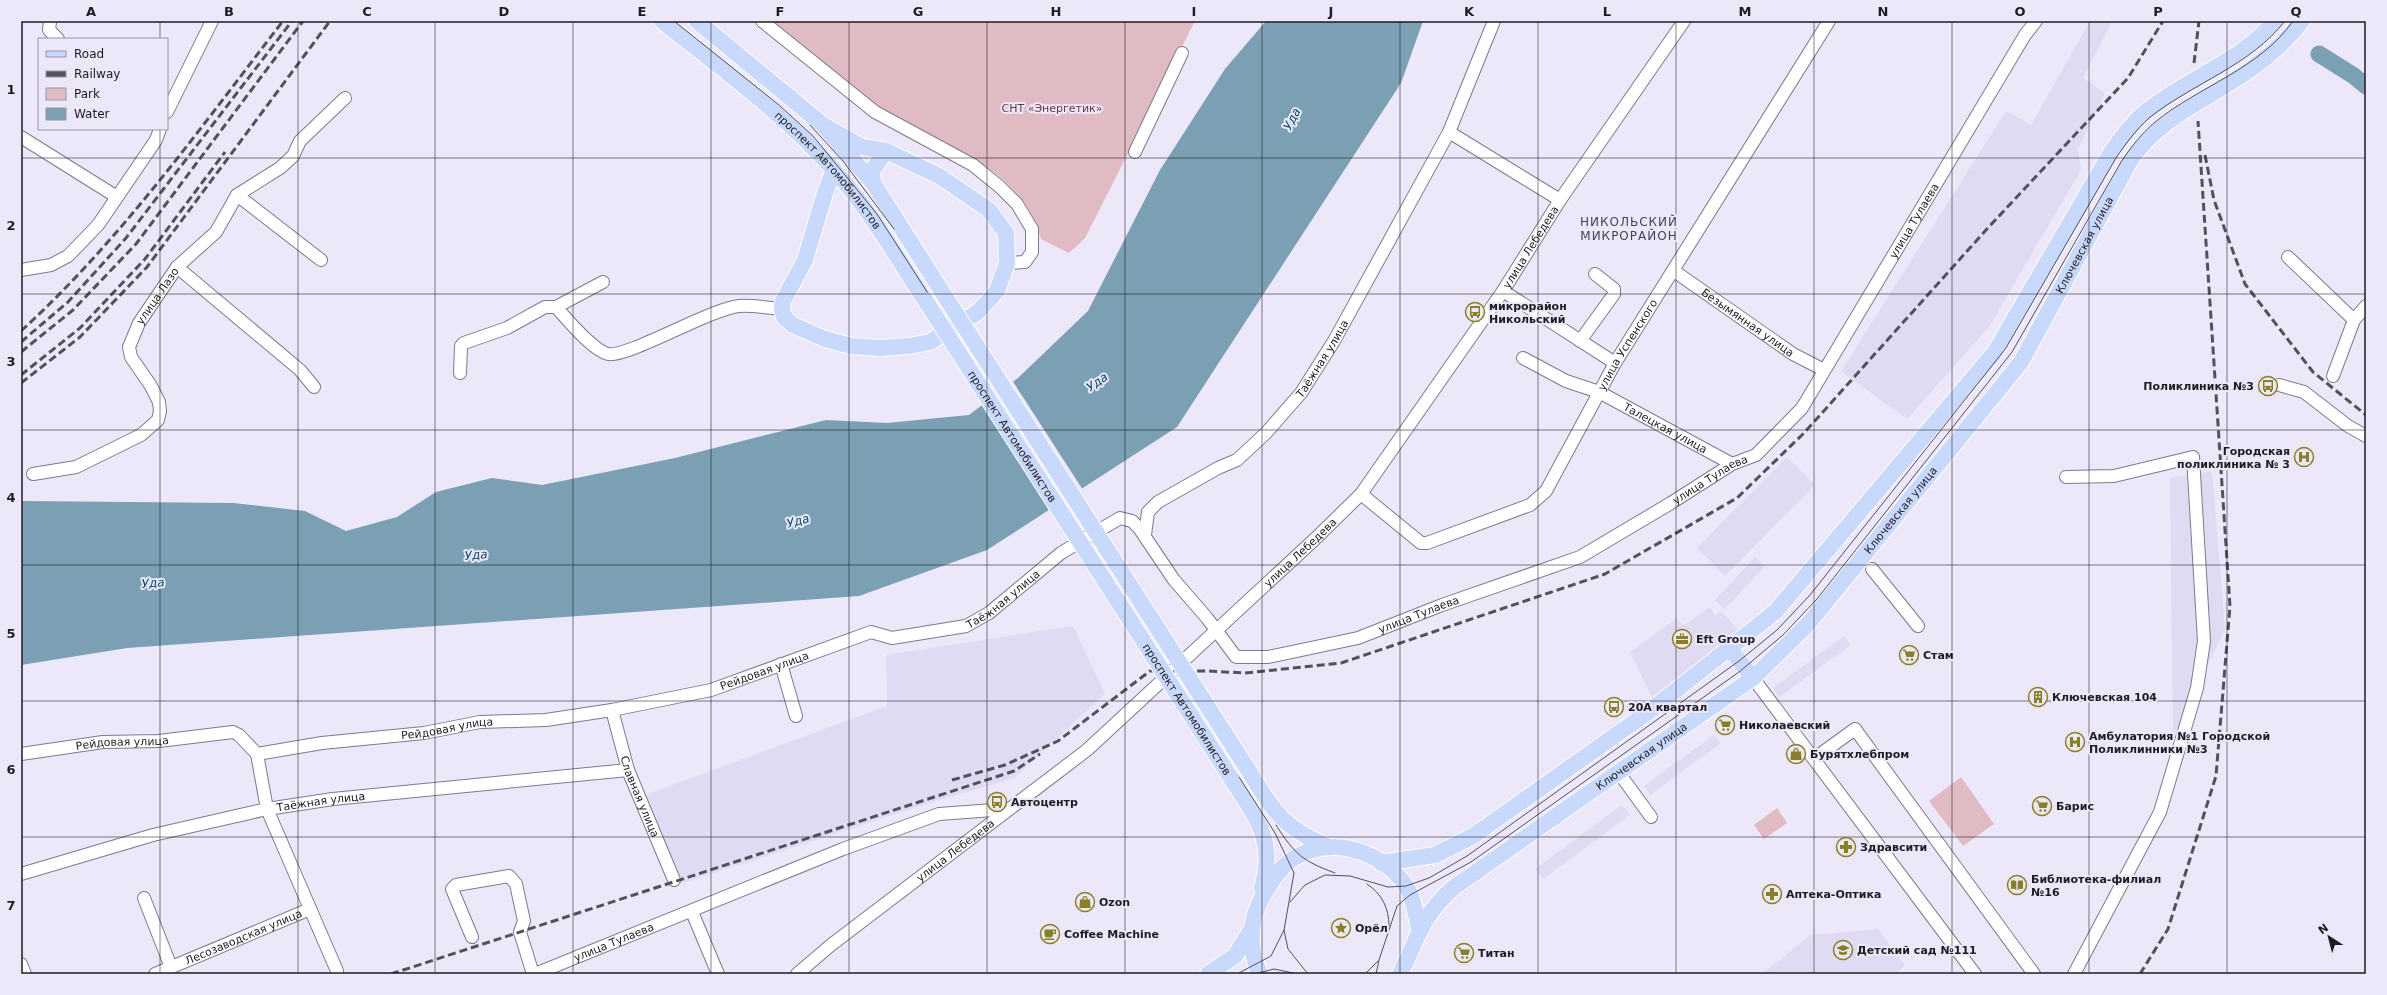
<svg xmlns="http://www.w3.org/2000/svg" width="2387" height="995" font-family="'DejaVu Sans',sans-serif">
<rect width="100%" height="100%" fill="#ece7f9"/>
<!-- built -->
<path fill="#e1daf3" d="M2090 21H2112L2083 78 2105 93 2078 149 2081 170 1989 327 1907 419 1841 371 2006 111 2031 125Z
M1787 457 1815 485 1725 576 1697 548Z
M2212 471 2225 629 2173 737 2170 478Z
M1755 557 1765 566 1725 609 1715 600Z
M1710 607 1715 615 1721 611 1741 633 1653 699 1630 652 1677 618 1683 626Z
M1073 626 1105 694 1014 778 929 803 673 886 637 798 887 706 886 655Z
M1844 636 1851 645 1779 697 1773 688Z
M1714 735 1721 743 1650 795 1644 786Z
M1622 805 1630 815 1543 879 1535 869Z
M1878 929 1905 965 1896 974H1762L1811 935Z"/>
<!-- green -->
<path fill="#e0bbc3" d="M772 21H1195L1085 238 1069 253 1041 239C1021 161 934 146 877 105 840 79 807 49 772 21Z
M1961 777 1994 824 1963 846 1929 801Z
M1777 808 1787 823 1764 839 1754 825Z"/>
<!-- water -->
<path fill="#7b9fb3" d="M1266 21H1423L1401 83 1177 427 987 550 859 596 127 648 21 665V501L233 503 305 511 346 531 397 517 436 492 492 478 542 485 675 458 826 420 887 423 969 415 1018 378 1088 311 1160 170 1225 69Z"/>
<!-- pier -->
<path fill="#ece7f9" d="M1012 380 1083 490 1052 510 983 402Z"/>
<g fill="none" stroke-linecap="round" stroke-linejoin="round">
<!-- river -->
<path stroke="#7b9fb3" stroke-width="17" d="M2319 54 2354 76 2366 86"/>
<!-- minor casing -->
<g stroke="#7f7a8a" stroke-width="14">
<g id="minor">
<path d="M50 21 49 30 58 39"/>
<path d="M762 21 875 112 973 165 1000 187 1017 204 1032 229V252L1025 262 1007 263"/>
<path d="M167 112 212 21"/>
<path d="M1449 132 1494 21"/>
<path d="M21 137 117 197"/>
<path d="M1135 152 1182 53"/>
<path d="M237 195 321 260"/>
<path d="M2288 257 2354 320"/>
<path d="M177 267 300 370 314 387"/>
<path d="M21 270 51 265 68 256 98 225 156 140 160 129"/>
<path id="s1" d="M1674 271 1793 354 1824 370"/>
<path d="M1503 291 1615 363"/>
<path d="M556 307 603 282"/>
<path d="M1580 341 1614 294V289L1595 274"/>
<path id="s2" d="M1523 358 1566 381 1599 392 1732 464"/>
<path d="M460 373 461 346 464 343 507 328 545 307H556C567 319 592 350 608 354 627 358 710 309 739 306 753 305 768 308 782 309"/>
<path d="M2333 376 2354 320 2366 306"/>
<path d="M2279 385 2304 392 2348 426 2366 436"/>
<path id="s3" d="M33 474 76 467 141 435 158 420 160 411 159 402 151 386 131 357 129 347 139 323 177 267 216 232 237 195 280 168 293 156 300 141 345 98"/>
<path d="M2066 477 2114 476 2193 457 2204 641 2197 688 2160 812 2074 974"/>
<path id="s4" d="M1361 494 1421 543H1427L1530 505 1546 491 1615 363 1829 21"/>
<path id="s5" d="M1145 535 1148 512 1158 502 1218 468 1237 460 1266 433 1301 393 1334 341 1449 132 1560 200"/>
<path d="M1872 569 1918 626"/>
<path d="M781 664 796 716"/>
<path d="M1753 678 1975 974"/>
<path id="s6" d="M612 710 628 770 674 880"/>
<path id="s7" d="M21 754 103 742 159 741 233 732 239 735 257 754"/>
<path id="s8" d="M257 754 322 743 424 733 480 722 546 720 612 710 711 690 871 632 892 638 966 626 989 613 1061 553 1120 518 1132 521 1139 528 1174 580 1207 618 1236 657H1268L1358 638 1442 605 1580 557 1671 503 1732 464 1756 455 1802 408 2025 35 2036 21"/>
<path d="M257 754 267 809 337 971"/>
<path d="M1815 758 1855 729 2034 974"/>
<path d="M1619 773 1651 817"/>
<path id="s9" d="M21 874 153 835 267 809 333 799 628 770"/>
<path d="M144 898 171 967"/>
<path d="M692 912 718 974"/>
<path d="M472 937 452 889 456 885 509 876 516 884 524 921 520 932 533 974"/>
<path d="M21 964 25 974"/>
<path id="s10" d="M155 974 310 909"/>
<path id="s11" d="M535 974 843 849 939 814 1007 809"/>
<path id="s12" d="M797 974 831 945 1087 750 1315 539 1361 494 1503 291 1560 200 1684 21"/>
</g>
</g>
<!-- major casing -->
<g stroke="#fff" stroke-width="18">
<g id="major">
<path id="s13" d="M662 21C722 69 783 113 834 170 870 210 896 256 925 300"/>
<path d="M697 21 823 125 873 183 941 290"/>
<path d="M823 125 862 147 886 151 939 176 989 210 1006 233 1007 263 997 291 978 312 930 342 909 346 880 348 851 346 825 339 793 325 784 317 782 309 783 301 805 260 825 193 834 170"/>
<path d="M873 183 872 171 886 151"/>
<path d="M1730 649 1753 678"/>
<path d="M1247 768C1273 810 1281 827 1329 847"/>
<path d="M1231 778C1256 818 1276 839 1262 888"/>
<path d="M1381 863 1435 855 1473 836 1647 713 1775 612 1995 352 2112 151C2121 139 2130 126 2141 116 2182 80 2239 64 2275 21"/>
<path d="M1208 974 1235 956 1251 930"/>
<path d="M1260 974C1248 948 1249 920 1263 896 1269 885 1275 875 1284 866 1320 832 1380 847 1406 886 1414 899 1416 915 1419 929"/>
<path id="s14" d="M1400 974C1419 937 1420 918 1453 888L1753 678 1808 624 2021 362 2130 161C2161 116 2205 101 2248 71 2268 57 2287 40 2302 21"/>
</g>
</g>
<!-- minor -->
<use href="#minor" stroke="#fff" stroke-width="12"/>
<!-- major -->
<use href="#major" stroke="#c9d9fb" stroke-width="16"/>
<!-- tram -->
<path stroke="#54515b" stroke-width="1" d="M674 21 779 105 813 136 877 214 1275 833 1294 873 1284 930 1271 956 1237 974
M810 125 843 161 894 229
M1276 825C1295 855 1303 861 1335 873
M1367 884C1382 894 1389 908 1389 926
M1290 902 1305 885 1325 875 1350 876 1388 887 1406 886 1429 878 1467 856 1739 661 1777 630 1810 595 2006 348 2116 158C2126 143 2136 130 2149 118 2193 83 2250 66 2285 21
M1284 930 1288 949 1308 974
M1254 974 1274 969 1298 974
M1365 974 1378 961
M1376 974 1379 960 1397 906 1410 895 1471 862 1739 672 1783 635 1817 599 2012 352 2121 162C2131 147 2141 134 2155 122 2199 86 2260 69 2293 21"/>
<!-- rail -->
<path stroke="#54515b" stroke-width="3" stroke-dasharray="8 4" stroke-linecap="butt" d="M2194 63 2199 21
M2205 155 2214 200 2245 284 2313 372 2366 415
M21 331C120 241 201 127 283 21
M21 342 68 302 126 238 292 21
M21 352 73 310 136 244 303 21
M21 375 80 328 145 259 225 152
M21 383 80 337 147 267 330 21
M952 780 1005 765 1058 741 1150 671H1208L1245 673 1341 663 1605 574 1737 498 1804 433 1986 230 2128 78 2163 21
M391 974 1014 771 1040 754
M2140 974 2168 929 2216 776 2230 606 2198 121"/>
<!-- major-bridge casing -->
<g stroke="#fff" stroke-width="18" stroke-linecap="butt">
<g id="major-bridge">
<path d="M941 290 1247 768"/>
<path id="s15" d="M925 300 1231 778"/>
</g>
</g>
<!-- major-bridge -->
<use href="#major-bridge" stroke="#c9d9fb" stroke-width="16"/>
</g>
<!-- grid -->
<path fill="none" stroke="#1e1c22" stroke-width="1" stroke-opacity="0.55" d="M160 21V39M298 21V974M435 21V974M573 21V974M711 21V974M849 21V974M987 21V974M1125 21V974M1262 21V974M1400 21V974M1538 21V974M1676 21V974M1814 21V974M1952 21V974M2089 21V974M2227 21V974M160 129V974M21 158H2366M21 294H2366M21 430H2366M21 565H2366M21 701H2366M21 837H2366"/>
<!-- icons -->
<defs>
<g id="bus-ring" transform="scale(1)"><circle r="9.5" fill="#ece7f9" stroke="#897f25" stroke-width="1.5"/><path d="M-5-6H5V4H4V6H2V4H-2V6H-4V4H-5ZM-3.5-4V0h7V-4ZM-3.5 1.2v1.5H-2V1.2ZM2 1.2v1.5H3.5V1.2Z" fill="#897f25"/></g>
<g id="hospital-ring" transform="scale(1)"><circle r="9.5" fill="#ece7f9" stroke="#897f25" stroke-width="1.5"/><path d="M-5-5h3v3.5h4V-5h3V5h-3V1.5h-4V5h-3Z" fill="#897f25"/></g>
<g id="office-ring" transform="scale(1)"><circle r="9.5" fill="#ece7f9" stroke="#897f25" stroke-width="1.5"/><path d="M-6-3h4V-5.5h4V-3h4V5H-6ZM-1-4.5V-3h2v-1.5ZM-6 0V1H6V0Z" fill="#897f25"/></g>
<g id="supermarket-ring" transform="scale(1)"><circle r="9.5" fill="#ece7f9" stroke="#897f25" stroke-width="1.5"/><path d="M-6-5.5h2.5l.6 2H6L4.5 2H-2.5L-4.4-4H-6ZM-1.5 3.2a1.3 1.3 0 1 0 .1 0ZM3 3.2a1.3 1.3 0 1 0 .1 0Z" fill="#897f25"/></g>
<g id="building-ring" transform="scale(1)"><circle r="9.5" fill="#ece7f9" stroke="#897f25" stroke-width="1.5"/><path d="M-4-6H4V6H1V3H-1V6H-4ZM-2.5-4.3h1.7v1.8h-1.7ZM.8-4.3h1.7v1.8H.8ZM-2.5-1h1.7V.8h-1.7ZM.8-1h1.7V.8H.8Z" fill="#897f25"/></g>
<g id="shop-ring" transform="scale(1)"><circle r="9.5" fill="#ece7f9" stroke="#897f25" stroke-width="1.5"/><path d="M-5-2.5h2.3a2.7 3.5 0 0 1 5.4 0H5L5.5 6h-11ZM-1.5-2.5h3a1.5 2.3 0 0 0-3 0Z" fill="#897f25"/></g>
<g id="pharmacy-ring" transform="scale(1)"><circle r="9.5" fill="#ece7f9" stroke="#897f25" stroke-width="1.5"/><path d="M-2-6h4v4h4v4h-4v4h-4v-4h-4v-4h4Z" fill="#897f25"/></g>
<g id="library-ring" transform="scale(1)"><circle r="9.5" fill="#ece7f9" stroke="#897f25" stroke-width="1.5"/><path d="M-6-4Q-3-5.5-.7-3.5V5Q-3 3-6 4ZM6-4Q3-5.5 .7-3.5V5Q3 3 6 4Z" fill="#897f25"/></g>
<g id="sight-ring" transform="scale(1)"><circle r="9.5" fill="#ece7f9" stroke="#897f25" stroke-width="1.5"/><path d="M0-6L1.8-2.2L6-1.7L2.9 1.2L3.7 5.4L0 3.3L-3.7 5.4L-2.9 1.2L-6-1.7L-1.8-2.2Z" fill="#897f25"/></g>
<g id="cafe-ring" transform="scale(1)"><circle r="9.5" fill="#ece7f9" stroke="#897f25" stroke-width="1.5"/><path d="M-5.5-4.5H6V0H3Q3 3.5 0 3.5H-2.5Q-5.5 3.5-5.5 0ZM3-3.2v2h1.7v-2ZM-6 4.5H4V6H-6Z" fill="#897f25"/></g>
<g id="school-ring" transform="scale(1)"><circle r="9.5" fill="#ece7f9" stroke="#897f25" stroke-width="1.5"/><path d="M0-5L7-2L0 1L-7-2ZM-4 1L0 2.5L4 1V4Q0 6-4 4Z" fill="#897f25"/></g>
</defs>
<g fill-rule="evenodd">
<use href="#bus-ring" x="1475" y="312"/>
<use href="#bus-ring" x="2268" y="386"/>
<use href="#hospital-ring" x="2304" y="457"/>
<use href="#office-ring" x="1682" y="639"/>
<use href="#supermarket-ring" x="1909" y="655"/>
<use href="#building-ring" x="2038" y="697"/>
<use href="#bus-ring" x="1614" y="707"/>
<use href="#supermarket-ring" x="1725" y="725"/>
<use href="#hospital-ring" x="2075" y="742"/>
<use href="#shop-ring" x="1796" y="754"/>
<use href="#bus-ring" x="997" y="802"/>
<use href="#supermarket-ring" x="2042" y="806"/>
<use href="#pharmacy-ring" x="1846" y="847"/>
<use href="#library-ring" x="2017" y="885"/>
<use href="#pharmacy-ring" x="1772" y="894"/>
<use href="#shop-ring" x="1085" y="902"/>
<use href="#sight-ring" x="1341" y="928"/>
<use href="#cafe-ring" x="1050" y="934"/>
<use href="#school-ring" x="1843" y="950"/>
<use href="#supermarket-ring" x="1464" y="953"/>
</g>
<g text-anchor="middle" stroke-width="4" stroke-linejoin="round" paint-order="stroke">
<!-- park labels -->
<g font-size="11" fill="#6d3645" stroke="#ece7f9">
<text x="1052" y="112">СНТ «Энергетик»</text>
</g>
<!-- street labels -->
<g font-size="11" fill="#1e1c22" stroke="#ece7f9">
<text dy="4" stroke="none"><textPath href="#s13" startOffset="224">проспект Автомобилистов</textPath></text>
<text dy="4" stroke="none"><textPath href="#s8" startOffset="1947">улица Тулаева</textPath></text>
<text dy="4" stroke="none"><textPath href="#s14" startOffset="1016">Ключевская улица</textPath></text>
<text dy="4" stroke="none"><textPath href="#s12" startOffset="1041">улица Лебедева</textPath></text>
<text dy="4" stroke="none"><textPath href="#s3" startOffset="279">улица Лазо</textPath></text>
<text dy="4" stroke="none"><textPath href="#s1" startOffset="90">Безымянная улица</textPath></text>
<text dy="4" stroke="none"><textPath href="#s4" startOffset="382">улица Успенского</textPath></text>
<text dy="4" stroke="none"><textPath href="#s5" startOffset="260">Таёжная улица</textPath></text>
<text dy="4" stroke="none"><textPath href="#s2" startOffset="159">Талецкая улица</textPath></text>
<text dy="4" stroke="none"><textPath href="#s15" startOffset="162">проспект Автомобилистов</textPath></text>
<text dy="4" stroke="none"><textPath href="#s8" startOffset="1611">улица Тулаева</textPath></text>
<text dy="4" stroke="none"><textPath href="#s14" startOffset="692">Ключевская улица</textPath></text>
<text dy="4" stroke="none"><textPath href="#s12" startOffset="657">улица Лебедева</textPath></text>
<text dy="4" stroke="none"><textPath href="#s8" startOffset="772">Таёжная улица</textPath></text>
<text dy="4" stroke="none"><textPath href="#s8" startOffset="1288">улица Тулаева</textPath></text>
<text dy="4" stroke="none"><textPath href="#s8" startOffset="516">Рейдовая улица</textPath></text>
<text dy="4" stroke="none"><textPath href="#s15" startOffset="486">проспект Автомобилистов</textPath></text>
<text dy="4" stroke="none"><textPath href="#s8" startOffset="192">Рейдовая улица</textPath></text>
<text dy="4" stroke="none"><textPath href="#s7" startOffset="102">Рейдовая улица</textPath></text>
<text dy="4" stroke="none"><textPath href="#s14" startOffset="332">Ключевская улица</textPath></text>
<text dy="4" stroke="none"><textPath href="#s6" startOffset="91">Славная улица</textPath></text>
<text dy="4" stroke="none"><textPath href="#s9" startOffset="309">Таёжная улица</textPath></text>
<text dy="4" stroke="none"><textPath href="#s12" startOffset="201">улица Лебедева</textPath></text>
<text dy="4" stroke="none"><textPath href="#s10" startOffset="96">Лесозаводская улица</textPath></text>
<text dy="4" stroke="none"><textPath href="#s11" startOffset="85">улица Тулаева</textPath></text>
</g>
<!-- poi labels -->
<g font-size="11" font-weight="bold" fill="#1e1c22" stroke="#ece7f9" text-anchor="start">
<text x="1489" y="310">микрорайон<tspan x="1489" dy="13">Никольский</tspan></text>
<text x="2254" y="390" text-anchor="end">Поликлиника №3</text>
<text x="2290" y="455" text-anchor="end">Городская<tspan x="2290" dy="13">поликлиника № 3</tspan></text>
<text x="1696" y="643">Eft Group</text>
<text x="1923" y="659">Стам</text>
<text x="2052" y="701">Ключевская 104</text>
<text x="1628" y="711">20А квартал</text>
<text x="1739" y="729">Николаевский</text>
<text x="2089" y="740">Амбулатория №1 Городской<tspan x="2089" dy="13">Поликлинники №3</tspan></text>
<text x="1810" y="758">Бурятхлебпром</text>
<text x="1011" y="806">Автоцентр</text>
<text x="2056" y="810">Барис</text>
<text x="1860" y="851">Здравсити</text>
<text x="2031" y="883">Библиотека-филиал<tspan x="2031" dy="13">№16</tspan></text>
<text x="1786" y="898">Аптека-Оптика</text>
<text x="1099" y="906">Ozon</text>
<text x="1355" y="932">Орёл</text>
<text x="1064" y="938">Coffee Machine</text>
<text x="1857" y="954">Детский сад №111</text>
<text x="1478" y="957">Титан</text>
</g>
<!-- water labels -->
<g font-size="12" font-style="italic" fill="#004966" stroke="#ece7f9">
<text transform="translate(1292 119) rotate(-63)" y="4">Уда</text>
<text transform="translate(1097 382) rotate(-35)" y="4">Уда</text>
<text transform="translate(798 521) rotate(-15)" y="4">Уда</text>
<text transform="translate(476 555) rotate(-5)" y="4">Уда</text>
<text transform="translate(153 583) rotate(-5)" y="4">Уда</text>
</g>
<!-- neighbourhood labels -->
<g font-size="12" letter-spacing="1" fill="#474351" stroke="#ece7f9">
<text x="1629" y="226">НИКОЛЬСКИЙ<tspan x="1629" dy="14">МИКРОРАЙОН</tspan></text>
</g>
</g>
<!-- border -->
<rect width="2387" height="995" fill="none" stroke="#ece7f9" stroke-width="44"/>
<!-- legend -->
<rect x="38" y="38" width="130" height="92" fill="#ece7f9" stroke="#9a96a3"/>
<rect x="46" y="51" width="20" height="6" fill="#c9d9fb" stroke="#9a96a3"/>
<text x="74" y="58" font-size="12" fill="#1e1c22">Road</text>
<rect x="46" y="71" width="20" height="6" fill="#54515b" stroke="#9a96a3"/>
<text x="74" y="78" font-size="12" fill="#1e1c22">Railway</text>
<rect x="46" y="88" width="20" height="12" fill="#e0bbc3" stroke="#9a96a3"/>
<text x="74" y="98" font-size="12" fill="#1e1c22">Park</text>
<rect x="46" y="108" width="20" height="12" fill="#7b9fb3" stroke="#9a96a3"/>
<text x="74" y="118" font-size="12" fill="#1e1c22">Water</text>
<!-- north arrow -->
<g transform="translate(2329 937) rotate(324)" stroke="#ece7f9" stroke-width="3" paint-order="stroke">
<path d="M0-3L7 15L0 10L-7 15Z" fill="#1e1c22"/>
<text y="-6" font-size="11" font-weight="bold" text-anchor="middle" fill="#1e1c22">N</text>
</g>
<rect x="22" y="22" width="2343" height="951" fill="none" stroke="#1e1c22" stroke-width="1.5"/>
<g font-size="13" text-anchor="middle" font-weight="bold" fill="#1e1c22">
<text x="91" y="16">A</text>
<text x="229" y="16">B</text>
<text x="367" y="16">C</text>
<text x="504" y="16">D</text>
<text x="642" y="16">E</text>
<text x="780" y="16">F</text>
<text x="918" y="16">G</text>
<text x="1056" y="16">H</text>
<text x="1194" y="16">I</text>
<text x="1331" y="16">J</text>
<text x="1469" y="16">K</text>
<text x="1607" y="16">L</text>
<text x="1745" y="16">M</text>
<text x="1883" y="16">N</text>
<text x="2020" y="16">O</text>
<text x="2158" y="16">P</text>
<text x="2296" y="16">Q</text>
<text x="11" y="94">1</text>
<text x="11" y="230">2</text>
<text x="11" y="366">3</text>
<text x="11" y="502">4</text>
<text x="11" y="638">5</text>
<text x="11" y="774">6</text>
<text x="11" y="910">7</text>
</g>
</svg>
